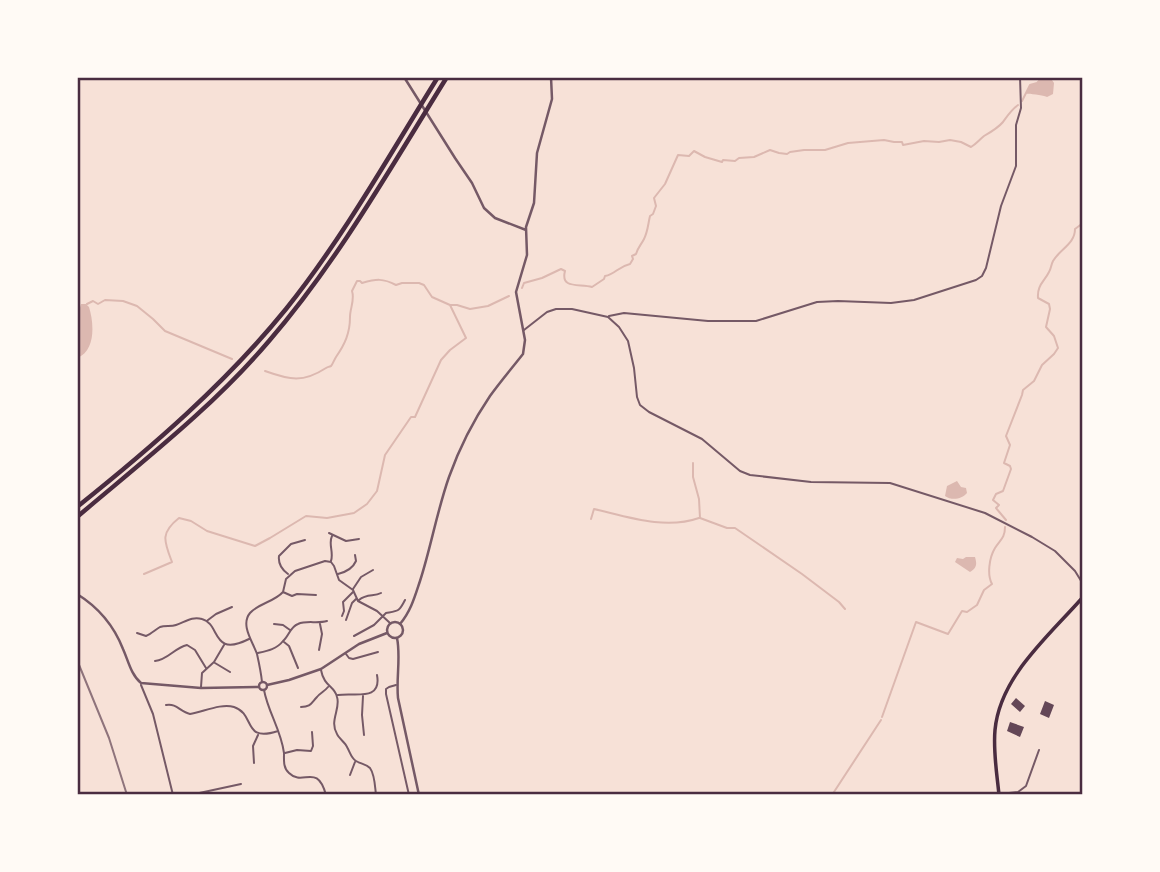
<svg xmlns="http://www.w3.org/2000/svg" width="1160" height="872" font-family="'IBM Plex Serif',serif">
<rect width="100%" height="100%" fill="#f7e1d7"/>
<!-- water -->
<path fill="#dcb8b0" d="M1043 77H1050L1054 83 1053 94 1047 97C1045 96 1029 93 1026 94L1030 85 1037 83Z
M81 304H86L89 307C94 323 96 351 77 358V319Z
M957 481 961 487 966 488 967 493C962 499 952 501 945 496L947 486Z
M966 557H975C977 564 977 568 970 572L955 562 957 558 963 559Z"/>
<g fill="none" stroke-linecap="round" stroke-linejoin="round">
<!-- stream -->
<path stroke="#dcb8b0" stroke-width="2" d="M1022 101 1030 85 1037 83 1043 77
M522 288 524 283 542 278 561 269 565 271C560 290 581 283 592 287L604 279 605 276C616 274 617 267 630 264L633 259 632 256 636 254C638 247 641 245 644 239 648 231 648 224 650 216L653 214 656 206 654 198 665 184 678 155 689 156 694 151 705 157 722 162 723 160 735 161 739 158 754 157 770 150 779 153 787 154 790 152 804 150H825L848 143 884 140 894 142H902L903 145 924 141 939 142 950 140 961 142 971 147C976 144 979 140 984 136 991 132 998 128 1003 122 1008 115 1011 110 1018 105
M87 304 93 301 98 304 105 300 123 301 137 306 153 319 165 331 232 359
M265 371C290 380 303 383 326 368 327 367 329 367 331 366 333 364 334 360 336 357 345 344 350 333 350 317 350 308 355 300 352 291L357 281H360L362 283C376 279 383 278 396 285L402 283H419L424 285 432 297 450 305H457L470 309 488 306 509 296
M693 463V477L699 499 700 518 727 528H735L802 574 839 602 845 609
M591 519 594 509C628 517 665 530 699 518
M1006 520 996 508 999 505 993 500 996 494 1003 491 1011 469 1010 466 1004 463 1010 445 1006 436 1022 395 1023 390 1034 381 1042 365 1054 354 1058 348 1054 336 1046 327 1050 309 1049 304 1038 298C1037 285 1044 282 1049 272 1051 269 1051 265 1053 261 1060 249 1075 244 1075 229L1083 223
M144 574 172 562C164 541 160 533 179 518L191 521 207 531 255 546 270 538 306 516 327 518 354 513 367 504 377 491 385 455 411 417H415L441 360 450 350 466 338 450 305
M882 717 916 622 948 634 962 611 967 612 977 605 984 590 992 584C987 575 989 558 995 548 1000 540 1005 538 1005 527
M832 795 881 720"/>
</g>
<!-- building -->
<path fill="#644757" d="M1016 698 1025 706 1020 712 1011 704Z
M1045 701 1054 705 1049 718 1040 714Z
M1010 722 1024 727 1020 737 1007 731Z"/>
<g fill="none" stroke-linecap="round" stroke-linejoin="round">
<!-- minor -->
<path stroke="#755966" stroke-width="2" d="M609 316 624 313 708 321H756L817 302 838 301 891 303 914 300 976 280 982 276 986 268 1001 206 1016 166V125L1021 108 1020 77
M524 330 547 312 556 309H572L608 317 619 327 628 341 634 368 637 397 640 405 649 412 702 439 740 471 750 475 811 482 890 483 985 513 1032 537 1055 551 1075 571 1083 584
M329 533 346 541 359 539
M331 561C334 552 328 544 332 536
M288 574C281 569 278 564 279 556L291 544 305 540
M338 574C346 572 353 568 356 561L355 555
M353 589 361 577 373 570
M283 592 286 579 295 571 325 561 331 562 334 566 339 580 353 590 358 601 377 611 390 623
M359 600C367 593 374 597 381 593
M342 616 344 611 343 602 353 592
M208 620 216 614 232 607
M346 620 352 603 356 599
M274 624 283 625 290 630
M137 633 146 636C151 634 155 630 160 627 165 625 171 627 176 625 185 622 192 616 202 619 221 624 211 658 249 639
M354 636 374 625 386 613C398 611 399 612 405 600
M284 642 289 646 298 668
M319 650 322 634 320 624
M258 653C267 651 277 649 283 641 289 636 290 627 298 624 307 620 317 624 327 621
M346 654 349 658 353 659 378 652
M155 661C168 660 174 648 187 645L195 650 206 668
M215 663 230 672
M321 670C324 687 335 686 337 697 341 708 329 721 337 734 339 739 345 742 347 747 350 752 351 758 356 761 361 764 366 764 370 768 375 775 375 787 376 795
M262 682C261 672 259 663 257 654 253 642 240 625 250 613 259 603 274 602 283 592L292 596 297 594 316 595
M141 685 153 714 173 795
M396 685 389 687 386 689V694L409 795
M201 687 202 673 214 662 224 645
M264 690C268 712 281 730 284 753 284 760 283 768 289 773 303 787 317 762 326 795
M338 695C354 692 382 702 377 675
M363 696 362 715 364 735
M166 705C177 703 180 712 190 714 203 712 221 703 234 707 256 714 242 743 278 731
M301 707C311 707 311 703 317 697 320 693 324 692 328 687
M285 753 297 750 311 751 313 746 312 732
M254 763 253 746 258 735
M350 775 355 762
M1000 794 1018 792 1026 786 1039 750
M190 795 241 784"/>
<!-- tertiary -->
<path stroke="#755966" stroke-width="2.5" d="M404 77 455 158 472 183 484 208 495 218 526 230
M77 594C98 607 114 626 123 649 128 660 131 675 141 683L201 688 259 687
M387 630a8 8 0 1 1 16 0a8 8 0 1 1-16 0Z
M400 624C411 611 415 596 420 581 431 547 437 511 449 477 459 449 473 421 490 396 500 382 512 368 523 354L525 340 516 292 527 255 526 227 534 203 537 153 552 99 551 77
M397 638C401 657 396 678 398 698L419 795
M259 686a4 4 0 1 1 8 0a4 4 0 1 1-8 0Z
M267 685 289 680 321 669 359 644 387 633"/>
<!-- primary -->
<path stroke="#4a2c40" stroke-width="3.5" d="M999 795C997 774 993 752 995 730 1000 676 1049 636 1083 597"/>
<!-- motorway -->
<path stroke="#4a2c40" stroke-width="4.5" d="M77 507C152 447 225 384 286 309 343 238 390 154 438 77
M77 517C143 461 212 408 269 341 338 261 391 167 447 77"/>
<!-- rail -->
<path stroke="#8f747c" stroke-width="2" d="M77 660 109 738 127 795"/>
</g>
<!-- border -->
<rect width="1160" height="872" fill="none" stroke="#fffaf5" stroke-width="158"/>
<rect x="79" y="79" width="1002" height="714" fill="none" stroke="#4a2c40" stroke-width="2.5"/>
</svg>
